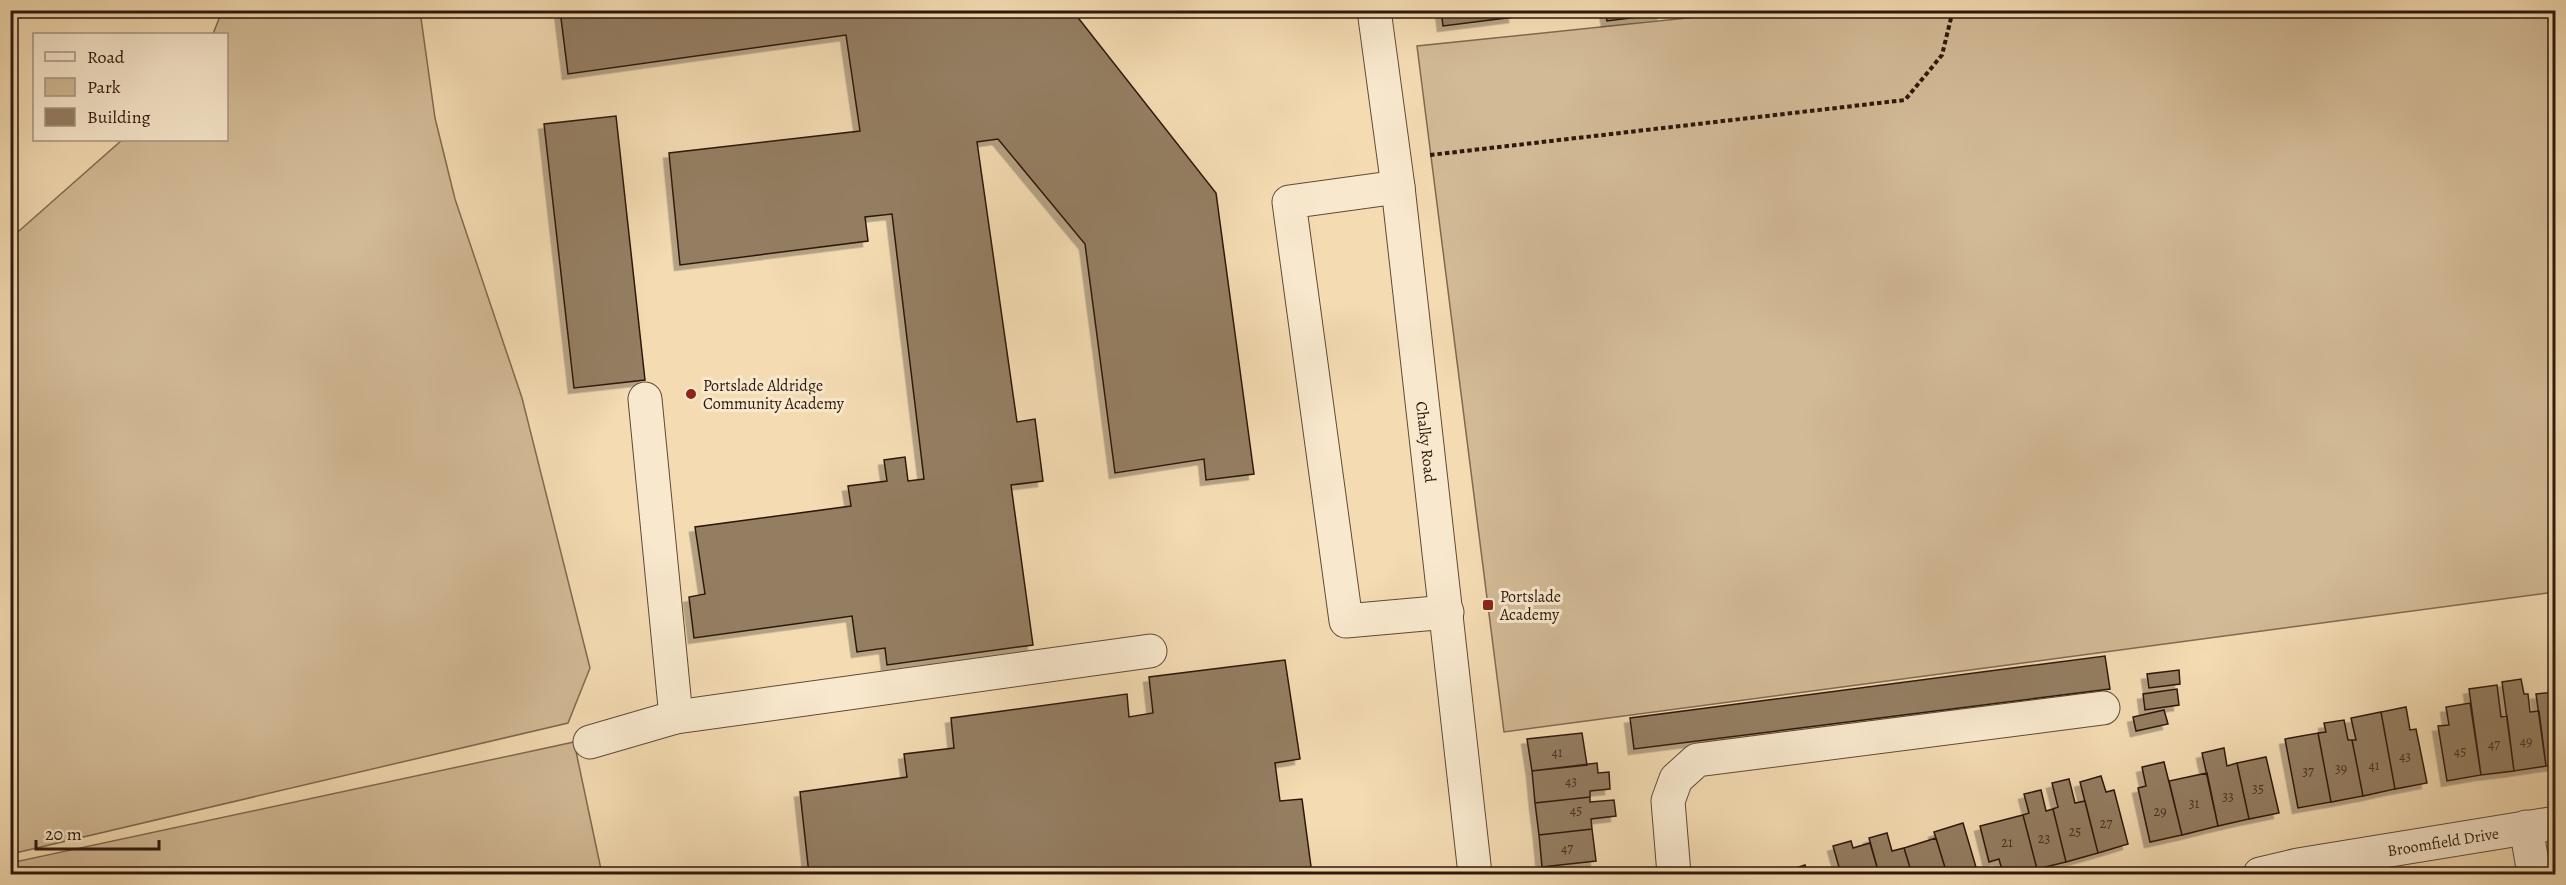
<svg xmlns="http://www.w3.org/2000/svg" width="2566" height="885" font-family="Alegreya,serif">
<defs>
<filter id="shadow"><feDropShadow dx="-5.5" dy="5.5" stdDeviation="0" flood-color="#0004"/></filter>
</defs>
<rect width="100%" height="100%" fill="#f4dbb2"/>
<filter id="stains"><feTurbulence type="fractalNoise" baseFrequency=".00333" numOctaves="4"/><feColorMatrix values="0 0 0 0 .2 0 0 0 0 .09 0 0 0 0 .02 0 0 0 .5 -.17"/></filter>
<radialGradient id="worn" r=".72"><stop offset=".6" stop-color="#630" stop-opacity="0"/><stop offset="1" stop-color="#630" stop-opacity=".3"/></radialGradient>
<!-- green -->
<path fill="#d2ba96" stroke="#806a50" stroke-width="1.5" d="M222 11H420L435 118 455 199 522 398 590 668 568 723 11 854V238L122 140H226V34H213Z
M1754 11H2555V592L1504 732 1417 46Z
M574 742 602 874H11L10 863Z"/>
<!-- building -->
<path fill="#947e62" stroke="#2d190b" stroke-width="1.5" filter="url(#shadow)" d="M560 10H1072L1216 193 1254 474 1206 480 1204 459 1115 473 1085 244 998 139 977 142 1017 422 1035 419 1043 481 1011 485 1033 645 887 665 885 648 857 652 852 616 694 638 689 597 705 594 695 527 851 506 848 486 887 481 884 460 905 457 908 481 924 479 892 214 865 217 868 241 680 265 669 153 860 131 846 35 568 74Z
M1441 10H1513L1514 17 1443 26Z
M1605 10H1662V14L1607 21Z
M616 116 645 380 574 388 544 124Z
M2105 656 2110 689 1634 749 1630 718Z
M1285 660 1300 759 1275 763 1280 801 1302 799 1312 874H809L800 792 907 777 904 754 954 748 951 718 1127 694 1129 717 1153 713 1149 677Z
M2179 670 2180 684 2149 688 2147 674Z
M2521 679 2524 694H2528L2530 712 2539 711 2546 766 2514 771 2502 682Z
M2497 685 2501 717 2507 716 2514 771 2481 775 2469 689Z
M2177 689 2179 705 2145 710 2143 694Z
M2556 692V765L2546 766 2536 694Z
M2470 703 2481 775 2447 781 2438 726 2449 725 2446 707Z
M2406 707 2410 730 2416 729 2427 783 2395 789 2381 712Z
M2164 710 2168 724 2136 731 2133 717Z
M2381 712 2395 789 2363 796 2352 740H2356L2351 718Z
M2344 720 2348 740H2352L2363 796 2331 802 2318 733 2326 732 2324 723Z
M1582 733 1587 765 1532 771 1527 739Z
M2318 733 2331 802 2298 808 2285 739Z
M2224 748 2227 766 2237 763 2249 819 2218 826 2202 753Z
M2266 757 2279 813 2249 819 2237 763Z
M2164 762 2182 835 2150 842 2138 788 2146 786 2142 767Z
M1597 763 1598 773 1609 772 1610 789 1590 791V797L1535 803 1532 771Z
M2207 773 2218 826 2182 835 2169 781Z
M2101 776 2106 792 2114 790 2128 844 2098 853 2080 782Z
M2069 779 2075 803 2085 801 2098 853 2066 862 2053 809 2058 807 2052 783Z
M2041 790 2046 811 2053 809 2066 862 2037 869 2023 815 2029 813 2024 794Z
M1590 797V802L1614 800 1616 816 1591 819 1592 829 1539 835 1535 803Z
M2023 815 2037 869 2003 874 1999 859 1989 862 1980 826Z
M1963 823 1978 874H1947L1934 832Z
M1592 829 1596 861 1542 867 1539 835Z
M1887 833 1892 851 1904 848 1912 874H1879L1869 838Z
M1936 838 1947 874H1912L1904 848Z
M1851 841 1853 848 1870 843 1879 874H1841L1833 846Z
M1805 865 1808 874H1788L1787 871Z"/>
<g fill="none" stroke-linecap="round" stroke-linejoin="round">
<!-- minor casing -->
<g stroke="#5f4a35" stroke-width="35">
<g id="minor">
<path id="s1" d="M1374 10 1398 187 1475 874"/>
<path d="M1398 187 1289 202 1346 621 1447 612"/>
<path d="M645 399 676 717"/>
<path d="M590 742 676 717 1150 651"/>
<path d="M2526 827 2534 874"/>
<path d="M1674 874 1668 801 1676 779 1697 760 2103 708"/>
<path id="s2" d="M2260 874 2298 865 2556 823"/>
</g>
</g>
<!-- path -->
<path stroke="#2d190b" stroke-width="4" stroke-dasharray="4.5 3" stroke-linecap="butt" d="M1430 155 1905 100 1942 55 1953 10"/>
<!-- minor -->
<use href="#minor" stroke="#f8e8cd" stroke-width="33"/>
</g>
<!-- markers -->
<g fill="#8f2418" stroke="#f8e8cd" stroke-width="2">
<circle cx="691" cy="394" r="6"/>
<rect x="1482" y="599" width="12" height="12" rx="3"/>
</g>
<g text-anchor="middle" stroke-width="6" stroke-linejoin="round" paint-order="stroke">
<!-- number labels -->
<g font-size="14" fill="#473221">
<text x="2526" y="746">49</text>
<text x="2494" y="749">47</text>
<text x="2460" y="756">45</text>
<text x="1557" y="757">41</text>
<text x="2405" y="761">43</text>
<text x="2374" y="770">41</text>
<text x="2341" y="773">39</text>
<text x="2308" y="776">37</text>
<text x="1571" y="786">43</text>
<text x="2258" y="793">35</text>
<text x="2228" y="801">33</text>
<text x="2194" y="808">31</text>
<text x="1576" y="815">45</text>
<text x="2160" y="816">29</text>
<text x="2106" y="828">27</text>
<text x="2075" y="836">25</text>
<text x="2044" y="843">23</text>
<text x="2007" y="847">21</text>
<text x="1567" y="853">47</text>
</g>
<!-- poi labels -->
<g font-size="16" fill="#2d190b" stroke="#f8e8cd" text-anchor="start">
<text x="703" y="391">Portslade Aldridge<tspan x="703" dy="18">Community Academy</tspan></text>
<text x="1500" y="602">Portslade<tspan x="1500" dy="18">Academy</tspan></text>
</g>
<!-- street labels -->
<g font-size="16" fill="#2d190b" stroke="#f8e8cd">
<text dy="6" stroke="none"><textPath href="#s1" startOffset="435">Chalky Road</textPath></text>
<text dy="6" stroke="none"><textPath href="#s2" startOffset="186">Broomfield Drive</textPath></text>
</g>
</g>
<!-- margin -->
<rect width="2566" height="885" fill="none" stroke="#f4dbb2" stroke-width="36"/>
<rect x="12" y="12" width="2542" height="861" fill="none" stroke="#2d190b" stroke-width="3"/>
<rect x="18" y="18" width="2530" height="849" fill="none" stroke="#2d190b" stroke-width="1.5"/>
<!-- legend -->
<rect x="33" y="33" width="195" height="108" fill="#f8e8cd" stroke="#a7957f" stroke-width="1.5"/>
<rect x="45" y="52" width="30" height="9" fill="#f8e8cd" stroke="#a7957f" stroke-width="1.5"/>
<text x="87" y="63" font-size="18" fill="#2d190b">Road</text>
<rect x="45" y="78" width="30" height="18" fill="#d2ba96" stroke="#a7957f" stroke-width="1.5"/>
<text x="87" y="93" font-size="18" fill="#2d190b">Park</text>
<rect x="45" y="108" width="30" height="18" fill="#947e62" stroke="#a7957f" stroke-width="1.5"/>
<text x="87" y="123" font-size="18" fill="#2d190b">Building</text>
<!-- scale -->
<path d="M36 840v9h123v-9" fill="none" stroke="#2d190b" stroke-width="3"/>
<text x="45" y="840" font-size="18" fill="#2d190b" stroke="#f8e8cd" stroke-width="4.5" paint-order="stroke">20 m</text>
<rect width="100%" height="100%" filter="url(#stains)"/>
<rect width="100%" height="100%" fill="url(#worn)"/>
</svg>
